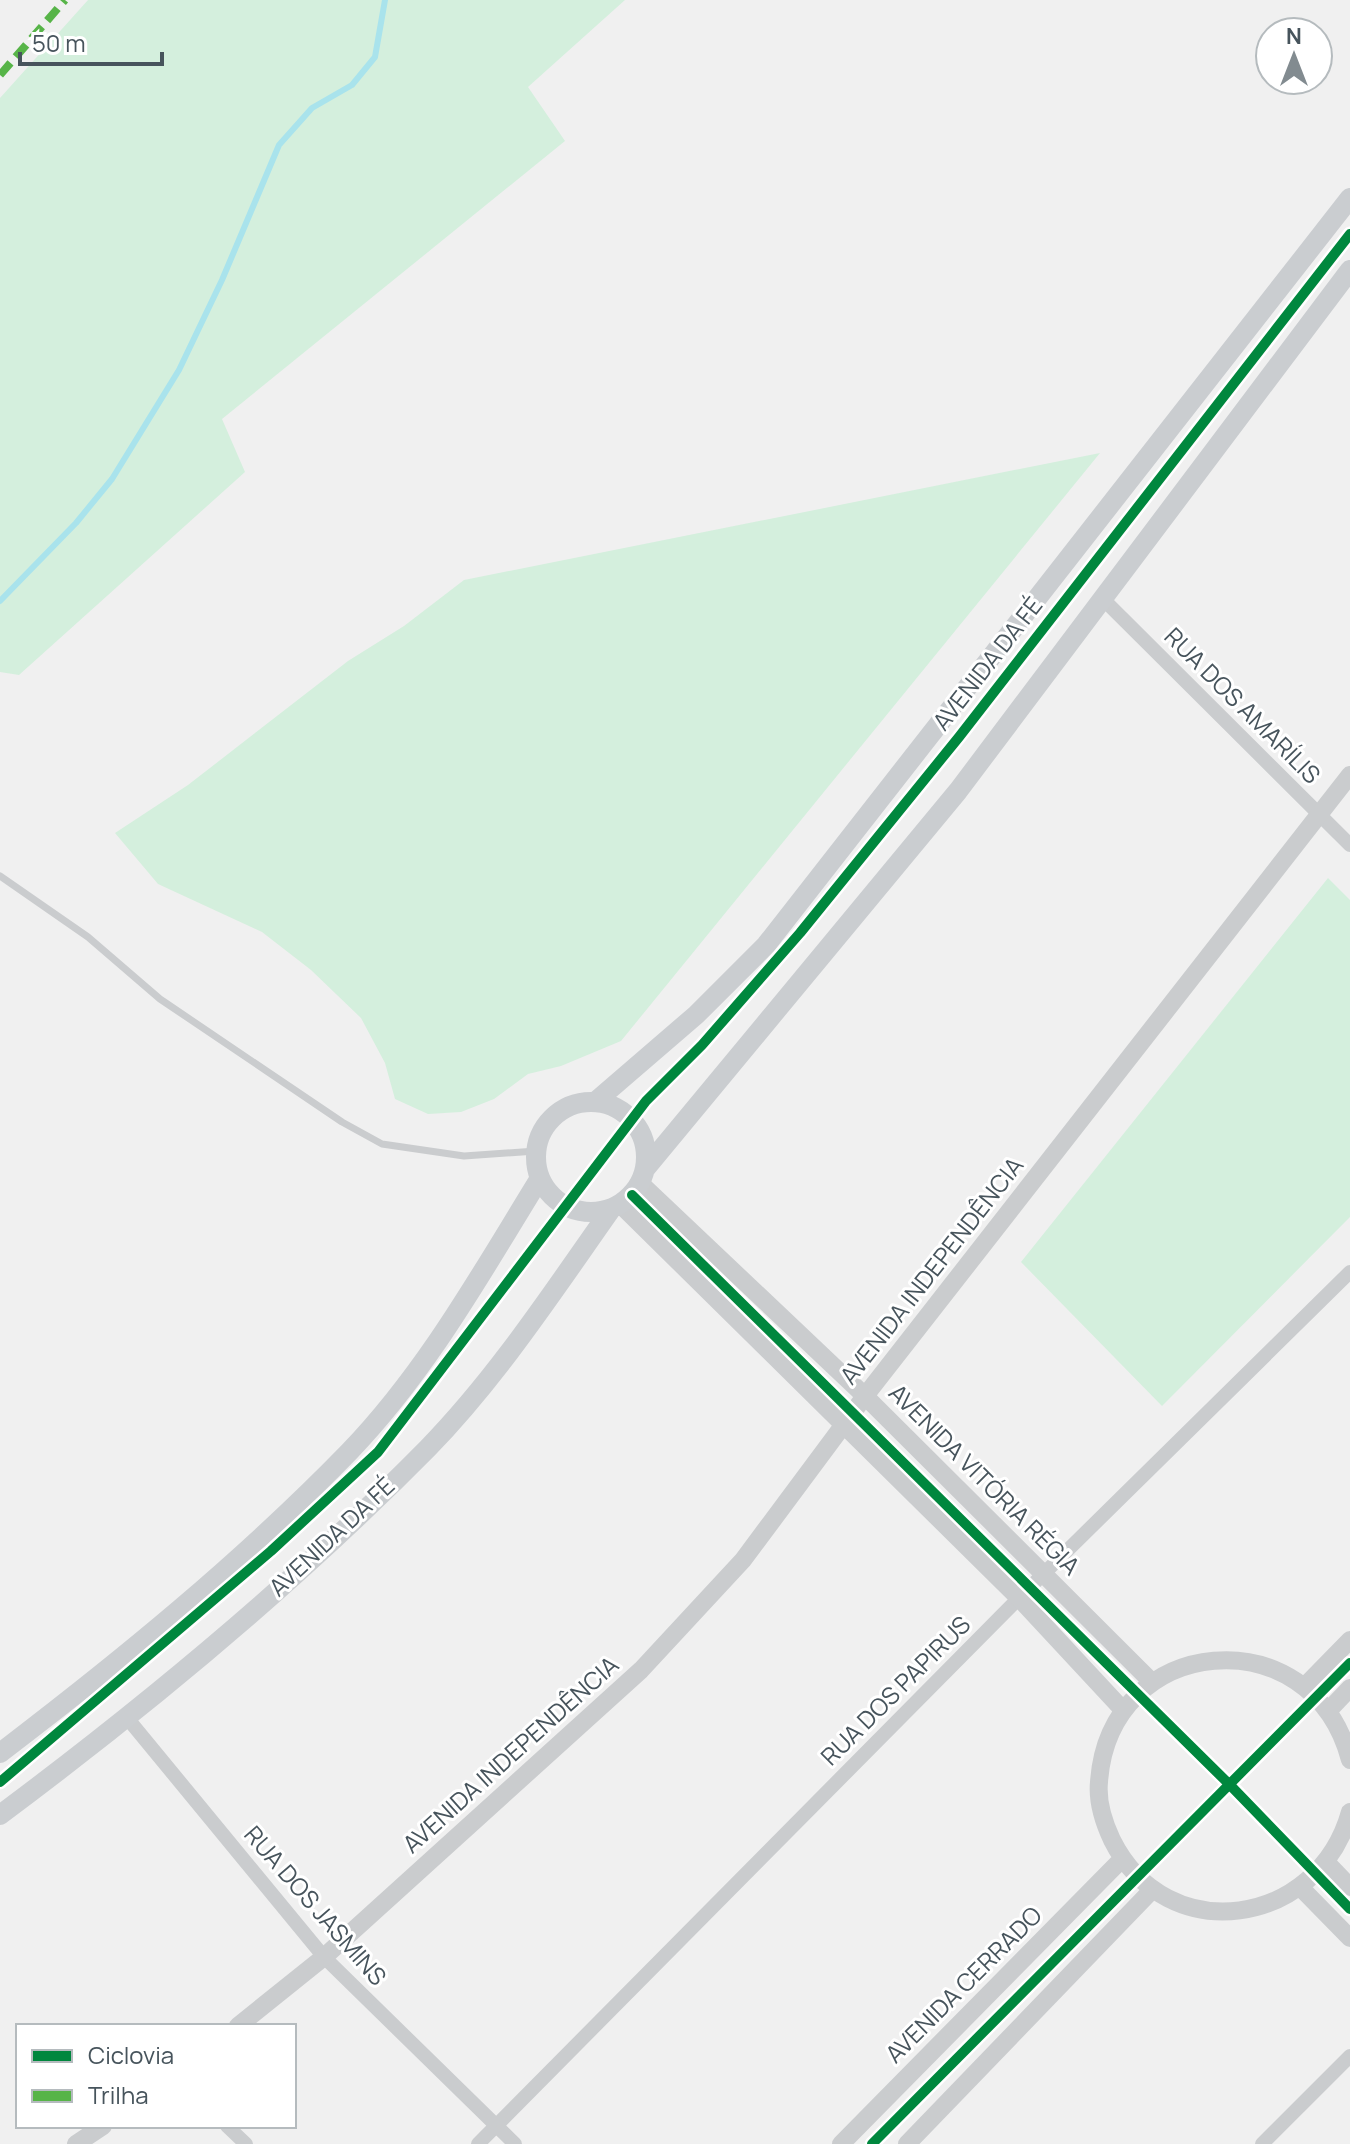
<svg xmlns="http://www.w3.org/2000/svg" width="1350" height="2144" font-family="Manrope,sans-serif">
<rect width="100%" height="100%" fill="#f0f0f0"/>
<!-- green -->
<path fill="#d4efdd" d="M88 0H625L528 87 565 141 222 419 245 472 19 675 0 672V98Z
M1100 453 621 1041 561 1066 528 1074 494 1099 461 1112 428 1114 395 1099 385 1063 361 1018 311 970 262 932 158 884 115 833 188 785 348 661 404 626 464 580Z
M1328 878 1350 900V1217L1162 1406 1021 1262Z"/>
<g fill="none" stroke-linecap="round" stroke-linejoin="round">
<!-- stream -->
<path stroke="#a9e3ec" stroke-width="6" d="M0 601 76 523 112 479 179 370 222 280 279 145 312 108 352 85 375 57 385 0"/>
<!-- service -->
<path stroke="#caccce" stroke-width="7" d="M0 876 88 937 160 999 342 1122 382 1144 464 1156 536 1151"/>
<!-- minor -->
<path stroke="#caccce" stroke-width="14" d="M1103 599 1350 845
M128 1719 324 1957 515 2144
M227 2126 246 2144
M478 2144 1019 1598 1350 1272
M1262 2144 1350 2056"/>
<!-- tertiary -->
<path stroke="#caccce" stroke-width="18" d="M640 1183 865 1396 1152 1682
M620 1204 1019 1598 1123 1710
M1305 1686 1350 1640
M1329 1710 1350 1688
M1350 1760C1312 1615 1109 1633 1099 1782 1097 1802 1104 1823 1112 1840 1167 1950 1318 1927 1350 1812
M1327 1863 1350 1887
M1301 1888 1350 1938
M238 2026 324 1957 641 1670 743 1560 865 1396 1350 775
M76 2144 103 2126
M841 2144 1122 1859
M907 2144 1153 1889"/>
<!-- secondary -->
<path stroke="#cacdd0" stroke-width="20" d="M595 1102 696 1015 766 945 1350 198
M536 1157a55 55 0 1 1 110 0a55 55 0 1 1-110 0Z
M645 1169 958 791 1350 270
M0 1753C122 1660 242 1562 349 1452 427 1371 482 1272 540 1178
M0 1815C150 1703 296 1582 428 1448 498 1376 554 1290 612 1208"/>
<!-- quiet -->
<path stroke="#57b448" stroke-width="8" stroke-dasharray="16 8" stroke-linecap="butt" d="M0 75 65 0"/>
<!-- cycleway casing -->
<g stroke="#fff" stroke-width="15">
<path id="cycleway" d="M632 1195 1230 1785 1350 1909
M0 1782 271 1551 378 1452 646 1101 702 1045 800 933 959 737 1350 234
M872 2144 1350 1663"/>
</g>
<!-- cycleway -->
<use href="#cycleway" stroke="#00873e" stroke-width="10"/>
</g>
<g text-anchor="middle" stroke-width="6" stroke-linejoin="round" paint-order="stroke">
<!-- street labels -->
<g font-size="24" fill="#47545c" stroke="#fff">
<text transform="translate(988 664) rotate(-52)" y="8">AVENIDA DA FÉ</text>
<text transform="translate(1242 706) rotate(45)" y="8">RUA DOS AMARÍLIS</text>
<text transform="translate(932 1271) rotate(-52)" y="8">AVENIDA INDEPENDÊNCIA</text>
<text transform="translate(984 1480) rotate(45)" y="8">AVENIDA VITÓRIA RÉGIA</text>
<text transform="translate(332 1537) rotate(-43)" y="8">AVENIDA DA FÉ</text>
<text transform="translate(896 1691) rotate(-45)" y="8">RUA DOS PAPIRUS</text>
<text transform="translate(511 1755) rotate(-42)" y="8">AVENIDA INDEPENDÊNCIA</text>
<text transform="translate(315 1906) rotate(49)" y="8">RUA DOS JASMINS</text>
<text transform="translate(964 1985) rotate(-45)" y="8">AVENIDA CERRADO</text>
</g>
</g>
<!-- legend -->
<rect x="16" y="2024" width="280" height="104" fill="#ffffff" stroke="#b5bbbe" stroke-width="2"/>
<rect x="32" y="2050" width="40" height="12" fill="#00873e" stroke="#b5bbbe" stroke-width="2"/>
<text x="88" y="2064" font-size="24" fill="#47545c">Ciclovia</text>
<rect x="32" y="2090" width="40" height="12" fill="#57b448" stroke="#b5bbbe" stroke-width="2"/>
<text x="88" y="2104" font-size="24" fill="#47545c">Trilha</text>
<!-- north arrow -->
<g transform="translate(1294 56)"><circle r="38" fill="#ffffff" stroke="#b5bbbe" stroke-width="2"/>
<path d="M0-6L14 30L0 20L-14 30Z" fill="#828b90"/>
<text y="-12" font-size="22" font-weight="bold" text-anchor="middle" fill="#47545c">N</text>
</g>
<!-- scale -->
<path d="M20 52v12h142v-12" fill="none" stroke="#47545c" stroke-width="4"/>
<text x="32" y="52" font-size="24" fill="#47545c" stroke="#ffffff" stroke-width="6" paint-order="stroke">50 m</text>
</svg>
